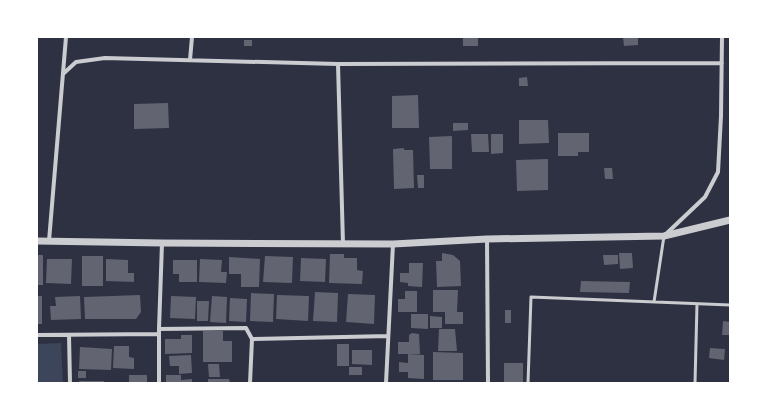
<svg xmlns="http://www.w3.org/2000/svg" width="767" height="420" font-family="'Work Sans',sans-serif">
<rect width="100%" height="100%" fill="#2d3142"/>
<!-- green -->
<path fill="#3c4559" d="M61 343 63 383H37V344Z"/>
<!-- building -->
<path fill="#626471" d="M463 37H478V46H463Z
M623 37H638V45L624 46Z
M244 40H252V46H244Z
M527 77 528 86H519V78Z
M418 95 419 128H392V96Z
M168 103 169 128 134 129V104Z
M519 120H548L549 143 519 144Z
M453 123H468V130L453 131Z
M558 133H589V152H578V156H558Z
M471 134H488L489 152H472Z
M491 134H503V153L491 154Z
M452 136V169H430L429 137Z
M404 148V150H413L414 188 394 189 393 149Z
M548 159V190L517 191 516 160Z
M604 168H612L613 179H605Z
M417 175H424V188H418Z
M442 253 453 255 460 261 461 286 437 287 436 261H442Z
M619 253H632L633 268 620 269Z
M330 254H344V258H357V270L363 271 362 284 329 283Z
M37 255H43V285H37Z
M603 255H618V264L604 265Z
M82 256H103V286H82Z
M265 256 293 257 292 283 263 282Z
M229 257 260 259 259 287H241V274H229Z
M301 258 326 259 325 282 300 281Z
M47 259H72L71 284 46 283Z
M106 259 128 260V273H134V282L106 281Z
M200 259 222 260 221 272H227L226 283 199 282Z
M173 260H197V282H179V274H173Z
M409 263H423L422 287 408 286V283L400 282V273H409Z
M581 281 630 282 629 293 580 292Z
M433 290H458L457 312H463V324H445V312H433Z
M405 291H417V312H398V299H405Z
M315 292 338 293 337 322 313 321Z
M251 293 274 294 273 322 250 321Z
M348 294 375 295 374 324 346 322Z
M140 295 141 312 136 319H85L84 297Z
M277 295 309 296 308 321 276 319Z
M37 296H42V324H37Z
M80 296 81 319 51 320 50 306H56L55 297Z
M171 296 196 297 195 319 170 318Z
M212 296 227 297 226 323 210 322Z
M230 298 247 299 246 322 229 321Z
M197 301H209L208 321H197Z
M505 310H511V323H505Z
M411 314H428V329L411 328Z
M430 316 442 317V328H430Z
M723 321 730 322V335H722Z
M439 329H455L457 351H438Z
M203 331H223V341H232V362H203Z
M412 333 419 334 420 354H398V342H409V335Z
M181 335H192V353L165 354V339H181Z
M337 344H349V366H337Z
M114 346H129V357L134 358V369L113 368Z
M80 347 112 349 111 370 79 369Z
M710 348 725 349 724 360 709 358Z
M352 350H372V365L352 364Z
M433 352 463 353V380H433Z
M408 354 424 355V379L408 378V372H399V362L408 363Z
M191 355 192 373 179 374V366H170L169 356Z
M504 363H523V383H504Z
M208 364H219L220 377H209Z
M349 367H362V375H349Z
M78 371H86V378H78Z
M129 375H147V383H129Z
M166 375H181V380L192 379V383H166Z
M208 379H229L230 383H208Z
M79 381H104V383H79Z"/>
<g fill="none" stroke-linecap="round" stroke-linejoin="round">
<!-- service -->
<path stroke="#caccd0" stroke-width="3" d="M654 302 664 236
M528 383 531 297 730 305
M695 383 697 304"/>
<!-- minor -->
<path stroke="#caccd0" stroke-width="4" d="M190 60 192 37
M338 64 722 63
M63 74 76 62 105 58 338 64 343 244
M666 234 705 197 718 172 721 116 722 37
M487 239 488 383
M49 241 66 37
M159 329 246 328 252 339
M37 335 159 334
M69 335 70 383
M159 383V329L162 243
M250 383 252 339 388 336
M386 383 393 244"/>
<!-- tertiary -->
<path stroke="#caccd0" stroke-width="7" d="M37 241 162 243 393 244 487 239 664 236 730 220"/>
</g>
<!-- border -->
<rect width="767" height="420" fill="none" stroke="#ffffff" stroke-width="76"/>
</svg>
